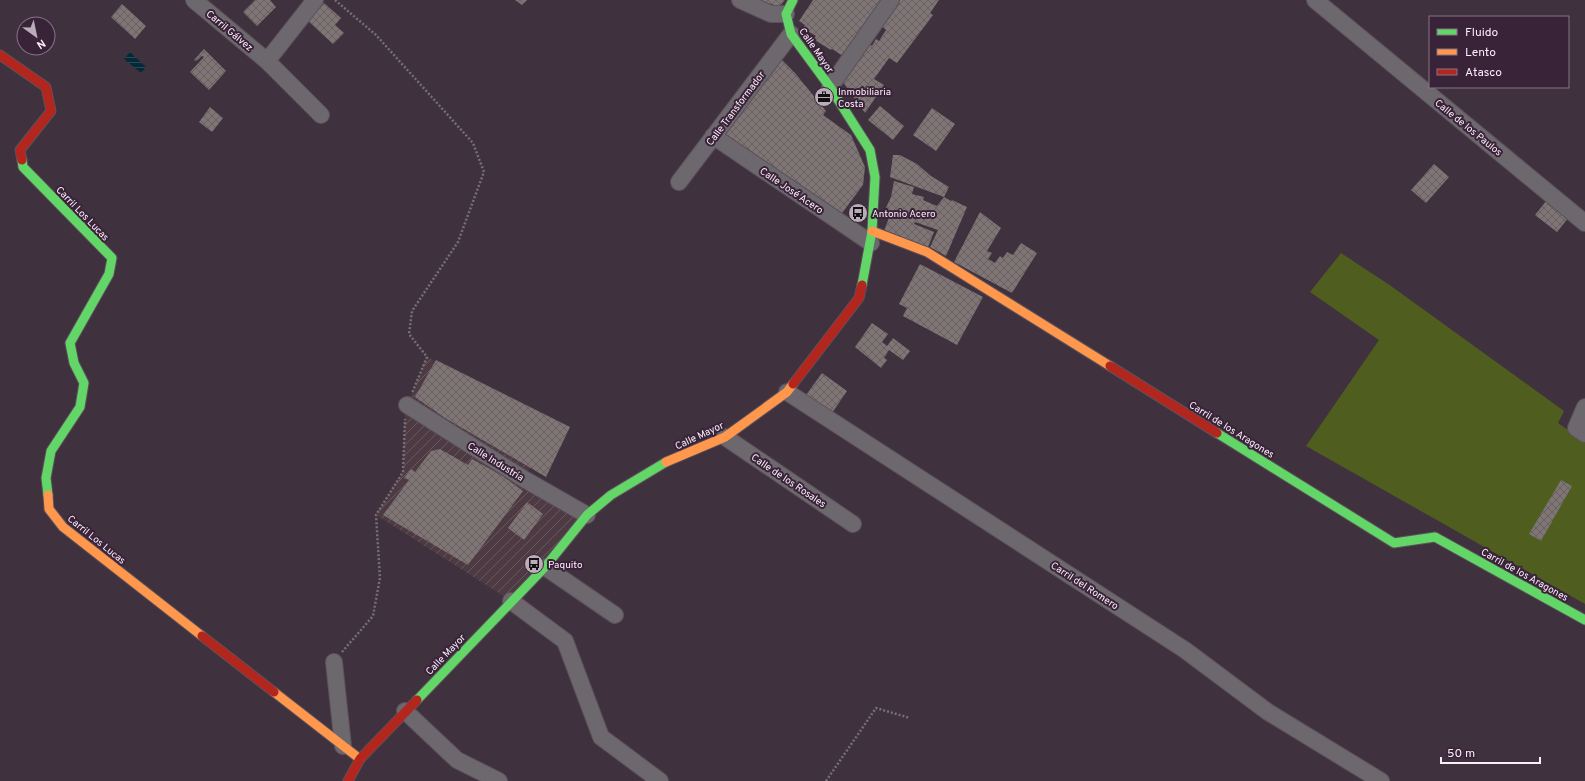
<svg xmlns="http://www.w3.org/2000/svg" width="1585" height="781" font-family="Overpass,sans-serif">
<defs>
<pattern id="industrial-furrows" width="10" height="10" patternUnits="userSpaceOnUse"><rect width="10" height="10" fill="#4d3a43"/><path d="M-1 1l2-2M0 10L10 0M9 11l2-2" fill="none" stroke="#68575f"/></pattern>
<pattern id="water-rules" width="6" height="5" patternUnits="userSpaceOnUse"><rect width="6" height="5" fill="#062938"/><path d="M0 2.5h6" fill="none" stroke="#2b4856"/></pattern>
<pattern id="building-cross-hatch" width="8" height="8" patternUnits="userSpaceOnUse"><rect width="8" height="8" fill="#7e7574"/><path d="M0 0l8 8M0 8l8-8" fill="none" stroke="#686062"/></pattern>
</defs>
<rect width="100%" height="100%" fill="#3f323e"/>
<!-- industrial -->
<path fill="url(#industrial-furrows)" d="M427 357 555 421 524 479 587 515 511 601 376 515 403 472 405 410Z"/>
<!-- garden -->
<path fill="#4f5d1e" d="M1341 253 1391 286 1564 411 1558 423 1585 442V604L1306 446 1379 340 1310 292Z"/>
<!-- water -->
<path fill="url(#water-rules)" d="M130 52 146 67 141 73 124 59Z"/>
<!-- building -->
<path fill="url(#building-cross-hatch)" d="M255 0H270L276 7 257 26 243 12Z
M515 0H527L522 5Z
M760 0H785L779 7Z
M813 0H886L846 58 832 49 831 50 813 39 816 36 803 28 805 25 799 21Z
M898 0H939L930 13 933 15 897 63 889 58 874 79 884 85 865 113 842 81 869 44 872 46 876 39 879 41 886 30 880 25Z
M324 3 341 18 335 25 344 33 333 44 307 20Z
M122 4 146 26 135 39 111 17Z
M204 49 226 71 209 90 190 72 204 57 202 56 196 61 194 60Z
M780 58 795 73 826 111 823 115 851 135 865 167 863 185 839 217 722 137 742 112Z
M880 106 904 126 893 140 868 120Z
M210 107 223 118 212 132 199 122Z
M932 108 955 124 936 151 913 135Z
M893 155H900L917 164 931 176 949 187 944 197 890 177Z
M1434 164 1449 177 1426 203 1411 190Z
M894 181 914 187 912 194 924 197 923 200 937 206 944 197 951 201 952 200 967 207 946 256 930 247 938 230 915 222 914 224 934 232 928 247 884 231 890 215 884 212 891 197Z
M1547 200 1569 217 1557 232 1535 215Z
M980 212 1001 228 987 251 992 253 988 259 995 263 1000 256 1003 258 1007 252 1013 255 1021 243 1037 253 1012 293 954 262Z
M920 264 983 297 957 345 903 316 907 308 899 304Z
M872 323 888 334 882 342 887 346 893 338 910 351 903 360 889 350 884 358 887 360 881 368 855 347Z
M436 360 570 427 546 477 445 418 415 397Z
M822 373 847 391 832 413 806 395Z
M440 449 468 465 472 459 501 475 523 491 468 565 383 515 409 480 404 478 411 469 415 472 431 451Z
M1561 480 1572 486 1541 541 1529 534Z
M527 502 543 514 524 540 508 528Z"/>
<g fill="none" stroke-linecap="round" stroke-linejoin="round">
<!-- street casing -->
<g stroke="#5c515b" stroke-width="18">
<path id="street" d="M194 0 267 61 321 115
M740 0 771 14H786
M1315 0 1585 223
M267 61 315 0
M830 87 891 0
M713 136 871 243
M679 182 791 34
M787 392 1185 650 1268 712 1381 781
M407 405 524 479 587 515
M1585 407 1576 428 1585 434
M725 437 853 524
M545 567 615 615
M511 601 565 641 601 737 660 781
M334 662 343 746
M405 711 457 760 499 781"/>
</g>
<!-- fast casing -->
<g stroke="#5c515b" stroke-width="11">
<path id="fast" d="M793 0 786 14 791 34 830 87 870 150 875 177 872 231 862 285
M22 160 23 167 112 258 109 274 70 343 74 363 84 383 80 407 51 451 46 478 48 495
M1217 433 1394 543 1435 537 1585 620
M417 700 545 567 587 515 611 495 666 462"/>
</g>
<!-- slow casing -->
<g stroke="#5c515b" stroke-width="11">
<path id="slow" d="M872 231 927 252 1110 366
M666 462 725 437 787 392 793 384
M48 495 49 509 63 527 202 636
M274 692 360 759"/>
</g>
<!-- jam casing -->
<g stroke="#5c515b" stroke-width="11">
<path id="jam" d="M0 55 46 87 51 111 20 150 22 160
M1110 366 1217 433
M793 384 859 298 862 285
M202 636 274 692
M348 781 360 759 417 700"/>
</g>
<!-- path -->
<path stroke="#757075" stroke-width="2.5" stroke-dasharray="2 2" stroke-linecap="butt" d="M335 0 376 35 473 143 484 172 458 242 412 311 409 334 427 357 412 393
M342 652 373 616 380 578 376 515 403 472 405 419
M826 781 876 708 910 718"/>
<!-- street -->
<use href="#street" stroke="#6d686e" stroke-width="16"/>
<!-- fast -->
<use href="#fast" stroke="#63d668" stroke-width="9"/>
<!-- slow -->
<use href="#slow" stroke="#ff974d" stroke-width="9"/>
<!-- jam -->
<use href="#jam" stroke="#b3261e" stroke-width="9"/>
</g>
<!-- icons -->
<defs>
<g id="office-disc" transform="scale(1)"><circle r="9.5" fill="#baacb9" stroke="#392338"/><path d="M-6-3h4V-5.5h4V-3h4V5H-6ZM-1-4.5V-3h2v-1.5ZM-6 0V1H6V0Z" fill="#111"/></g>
<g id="bus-disc" transform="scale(1)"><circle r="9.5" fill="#baacb9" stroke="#392338"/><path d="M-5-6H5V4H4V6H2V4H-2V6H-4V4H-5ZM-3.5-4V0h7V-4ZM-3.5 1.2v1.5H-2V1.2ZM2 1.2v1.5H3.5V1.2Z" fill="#111"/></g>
</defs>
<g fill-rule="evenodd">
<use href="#office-disc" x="824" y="97"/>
<use href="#bus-disc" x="858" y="213"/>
<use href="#bus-disc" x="534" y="564"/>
</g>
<g text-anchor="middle" stroke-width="4" stroke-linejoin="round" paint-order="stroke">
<!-- street labels -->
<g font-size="10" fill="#fcedfb" stroke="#392338">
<text transform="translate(230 30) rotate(40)" y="4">Carril Gálvez</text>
<text transform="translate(817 50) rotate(55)" y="4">Calle Mayor</text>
<text transform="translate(735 108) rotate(-53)" y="4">Calle Transformador</text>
<text transform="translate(1469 127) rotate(39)" y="4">Calle de los Paulos</text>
<text transform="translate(792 190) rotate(34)" y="4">Calle José Acero</text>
<text transform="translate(83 213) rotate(46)" y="4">Carril Los Lucas</text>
<text transform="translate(1232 429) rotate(32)" y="4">Carril de los Aragones</text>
<text transform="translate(699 435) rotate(-25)" y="4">Calle Mayor</text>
<text transform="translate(496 461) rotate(32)" y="4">Calle Industria</text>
<text transform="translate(789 480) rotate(34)" y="4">Calle de los Rosales</text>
<text transform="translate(97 539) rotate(39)" y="4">Carril Los Lucas</text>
<text transform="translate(1525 574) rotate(29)" y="4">Carril de los Aragones</text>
<text transform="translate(1085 585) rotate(33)" y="4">Carril del Romero</text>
<text transform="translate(445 654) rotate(-46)" y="4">Calle Mayor</text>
</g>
<!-- poi labels -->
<g font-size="10" fill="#fcedfb" stroke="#392338" text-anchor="start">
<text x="838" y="95">Inmobiliaria<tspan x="838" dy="12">Costa</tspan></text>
<text x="872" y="217">Antonio Acero</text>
<text x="548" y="568">Paquito</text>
</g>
</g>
<!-- legend -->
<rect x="1429" y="16" width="140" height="72" fill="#392338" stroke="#877486"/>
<rect x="1437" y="29" width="20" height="6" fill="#63d668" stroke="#877486"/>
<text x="1465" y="36" font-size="12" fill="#fcedfb">Fluido</text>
<rect x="1437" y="49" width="20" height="6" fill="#ff974d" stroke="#877486"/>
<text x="1465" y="56" font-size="12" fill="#fcedfb">Lento</text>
<rect x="1437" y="69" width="20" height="6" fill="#b3261e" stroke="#877486"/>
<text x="1465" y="76" font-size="12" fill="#fcedfb">Atasco</text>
<!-- north arrow -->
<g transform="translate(36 36) rotate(147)"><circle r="19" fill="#392338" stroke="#877486"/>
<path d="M0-3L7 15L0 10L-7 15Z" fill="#baacb9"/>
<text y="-6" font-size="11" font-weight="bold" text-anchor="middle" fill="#fcedfb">N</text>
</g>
<!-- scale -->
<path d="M1441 757v6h99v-6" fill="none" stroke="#fcedfb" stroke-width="2"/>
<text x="1447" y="757" font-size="12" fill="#fcedfb" stroke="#392338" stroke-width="3" paint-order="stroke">50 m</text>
</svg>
